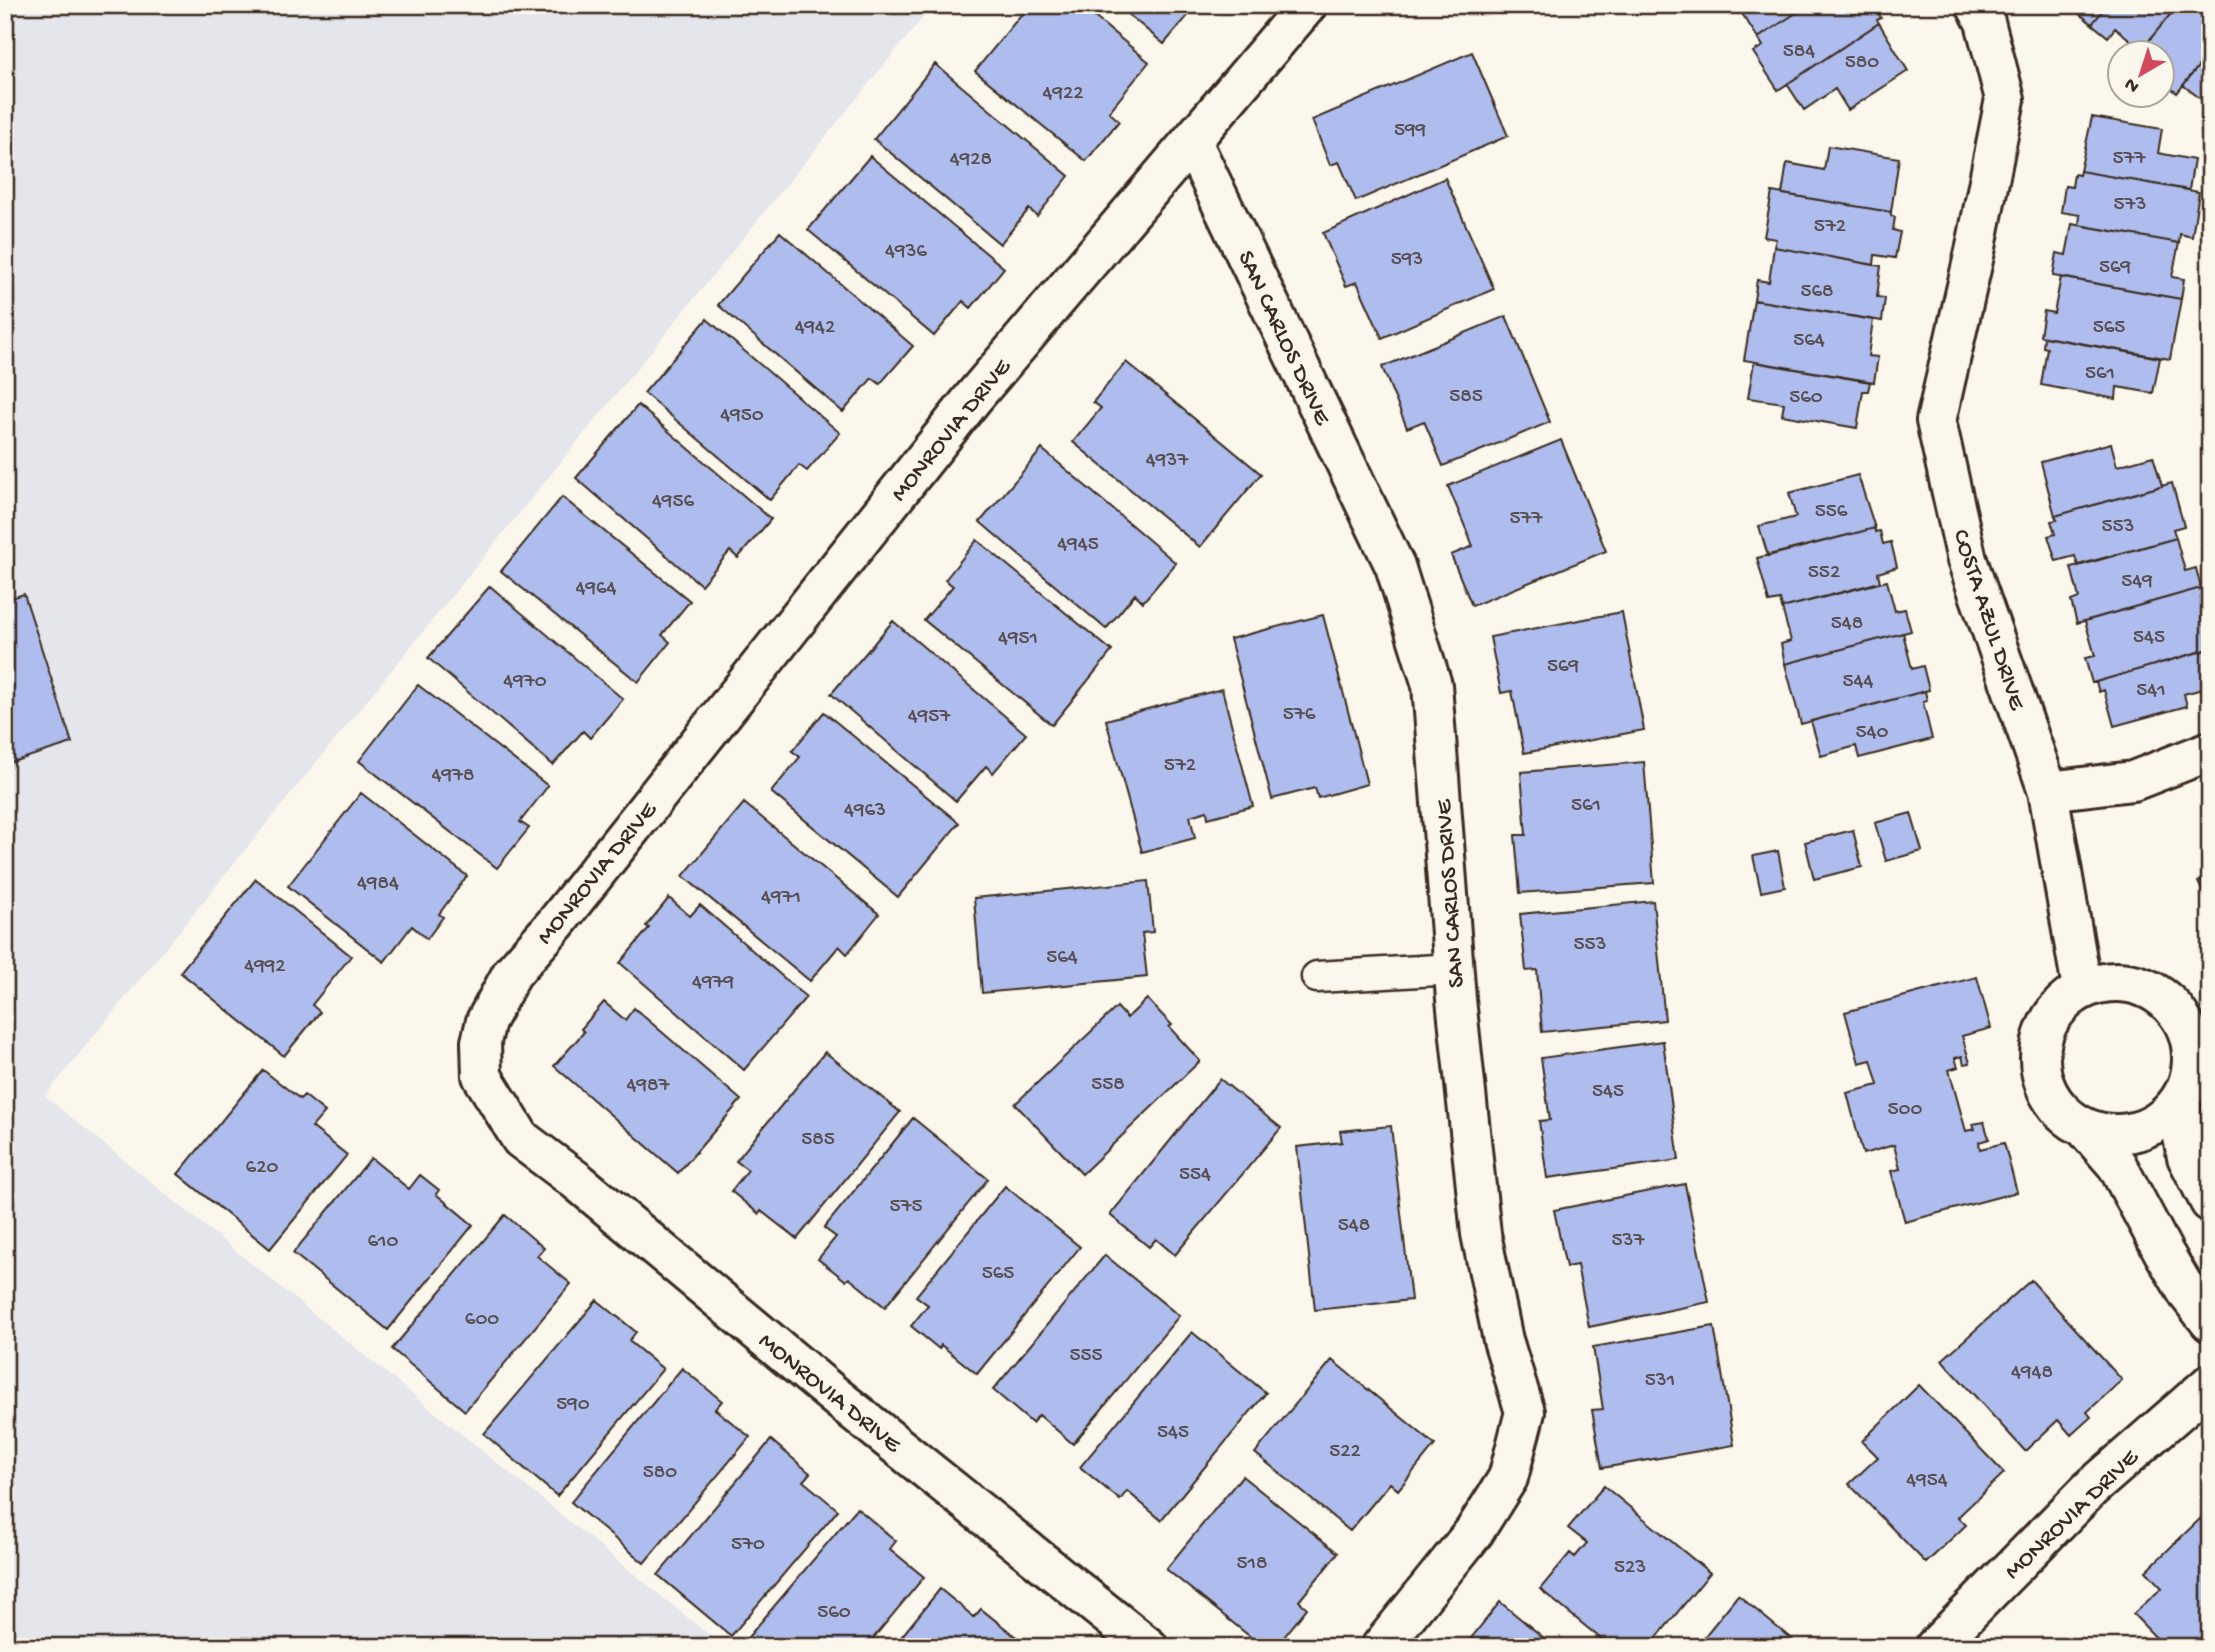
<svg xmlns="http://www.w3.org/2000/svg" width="2215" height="1652" font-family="'Gochi Hand',sans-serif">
<rect width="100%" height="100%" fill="#fbf7ec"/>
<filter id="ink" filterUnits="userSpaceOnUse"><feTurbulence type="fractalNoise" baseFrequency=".0143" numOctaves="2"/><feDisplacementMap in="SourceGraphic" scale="14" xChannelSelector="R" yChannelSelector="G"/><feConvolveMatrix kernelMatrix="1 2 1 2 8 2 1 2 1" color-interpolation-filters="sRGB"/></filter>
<g filter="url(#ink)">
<!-- built -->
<path fill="#e4e6ec" d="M5 5H907L924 16 45 1096 724 1647H5Z"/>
<!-- building -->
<path fill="#aebded" stroke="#3b2a1e" stroke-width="2" d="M1029 5H1080L1149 62 1109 112 1119 121 1086 161 975 71Z
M1117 5H1197L1164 44Z
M1723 5H1808L1758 38 1739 9 1729 15Z
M1808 5H1875L1881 18 1877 20 1879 23 1778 90 1753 52 1763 46 1758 38Z
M2069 5H2107L2092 24Z
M2107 5H2178L2142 49 2115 28 2108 37 2092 24Z
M2178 5H2210V52L2177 93 2162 81V52H2146L2142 49Z
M1879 23 1908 71 1848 110 1835 89 1804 110 1787 84Z
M1472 52 1508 136 1356 201 1339 162 1330 165 1312 120Z
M2210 52V101L2207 104 2183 85Z
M935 64 1069 176 1037 216 1029 209 1000 244 874 139Z
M2092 117 2162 129 2158 153 2194 160 2189 190 2080 171Z
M1828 146 1899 158 1891 212 1782 194 1787 163 1824 170Z
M870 156 1004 268 971 308 963 301 934 336 808 230Z
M2080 171 2199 192 2192 237 2180 234 2179 243 2079 225 2080 215 2061 212 2065 186 2072 187 2074 174 2079 175Z
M1445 178 1494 289 1382 338 1357 282 1346 286 1323 233Z
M1772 192 1891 212V216L1895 217 1893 230 1900 232 1895 258 1875 255 1874 265 1774 247 1776 239 1764 237Z
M2072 224 2179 243 2172 277 2184 279 2181 299 2053 276 2057 253 2066 255Z
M780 232 913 346 880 384 872 378 843 412 718 305Z
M1774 247 1881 266 1877 297 1885 298 1882 321 1754 300 1757 280 1769 282Z
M2061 277 2181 299 2170 359 2040 336 2044 311 2054 313Z
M1754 300 1873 320 1868 356 1878 357 1874 382 1744 360Z
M1506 316 1550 422 1443 466 1424 421 1407 428 1382 367Z
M707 319 840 433 807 471 799 465 770 500 644 393Z
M2044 337 2160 358 2153 393 2117 387 2116 399 2041 385 2047 348 2043 347Z
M1126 362 1261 474 1200 547 1073 442 1101 408 1093 402Z
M1754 362 1870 382 1868 391H1863L1857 428 1782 415 1784 403 1748 398Z
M638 405 771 519 738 558 730 551 701 585 576 478Z
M1561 440 1606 551 1472 606 1451 555 1473 546 1448 486Z
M2111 443 2117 466 2153 456 2162 486 2055 516 2041 462Z
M1042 449 1176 563 1143 602 1135 594 1106 629 980 522Z
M1858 475 1875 528 1768 556 1759 526 1796 517 1789 493Z
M2172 483 2184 526 2173 529 2176 538 2078 566 2075 556 2056 561 2048 536 2055 534 2051 521 2057 520 2055 516Z
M562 497 690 601 662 635 670 642 638 682 501 571Z
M1875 528V532L1880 531 1883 544 1891 542 1897 567 1878 573 1880 582 1782 608 1780 600 1769 602 1757 558Z
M2176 538 2185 571 2196 568 2201 588 2077 623 2071 601 2079 598 2071 567Z
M977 540 1112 651 1052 725 924 620 953 586 945 580Z
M1887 581 1895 611 1905 609 1911 631 1785 664 1781 644 1791 641 1782 608Z
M490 586 623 699 590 738 583 731 553 765 428 658Z
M2201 588 2210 617V649L2092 683 2085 658 2095 656 2085 621Z
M24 594 72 743 6 764 5 600Z
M1622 612 1644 730 1524 753 1512 691 1501 693 1490 637Z
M1323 615 1367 784 1318 798 1315 788 1272 799 1230 639Z
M893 621 1026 734 993 773 986 766 956 801 831 694Z
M1903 633 1912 669 1923 666 1929 690 1801 724 1785 664Z
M2208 649 2210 687 2184 694 2187 706 2114 726 2104 690 2099 692 2096 682Z
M418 685 548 786 520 822 529 828 497 868 359 761Z
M1222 689 1253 806 1208 818 1207 811 1190 816 1195 838 1142 852 1106 720Z
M1925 691 1927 701 1923 702 1932 739 1859 758 1856 746 1821 756 1811 721Z
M824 712 959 823 898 897 771 792 800 757 792 751Z
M1644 762 1654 883 1520 893 1515 835H1526L1521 772Z
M361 793 467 876 439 914 443 917 427 939 412 926 384 962 288 886Z
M744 803 879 914 847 954 839 946 810 981 683 876Z
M1911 813 1922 851 1886 861 1875 823Z
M1853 830 1862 867 1814 879 1805 842Z
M1778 851 1785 887 1761 892 1753 856Z
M2210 877V906L2198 882Z
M256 879 351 956 312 1005 320 1012 284 1056 180 972Z
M1148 881 1153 932 1142 933 1147 977 982 993 974 898Z
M669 898 690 916 700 905 806 997 744 1070 620 963 649 928 646 926Z
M1653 901 1665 1020 1542 1032 1537 970 1526 971 1520 914Z
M1977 977 1991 1028 1962 1036 1970 1063 1964 1064 1962 1056 1955 1058 1958 1067 1949 1070 1966 1131 1975 1129 1973 1124 1984 1122 1989 1139 1979 1142 1980 1149 2004 1143 2017 1192 1905 1222 1891 1171 1900 1169 1894 1145 1863 1154 1847 1093 1878 1085 1871 1060 1859 1063 1845 1012Z
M1147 999 1172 1025 1169 1027 1200 1061 1082 1174 1015 1104 1117 1007 1127 1018Z
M604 1002 625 1020 634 1008 741 1100 678 1173 554 1066 584 1032 581 1029Z
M1663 1041 1679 1160 1547 1178 1539 1121 1550 1120 1541 1058Z
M825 1052 900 1112 797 1239 761 1211 759 1214 731 1191 748 1170 736 1161Z
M263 1070 300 1099 304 1095 325 1112 312 1127 347 1155 270 1249 178 1174Z
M1220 1079 1281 1128 1175 1255 1156 1239 1149 1247 1110 1215Z
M913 1118 988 1179 885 1307 849 1278 846 1281 818 1259 836 1237 824 1228Z
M1391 1126 1411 1300 1315 1310 1297 1147 1342 1142 1340 1131Z
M371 1158 409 1189 420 1175 439 1190 436 1194 473 1225 388 1330 293 1253Z
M1685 1184 1709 1302 1589 1327 1577 1265 1566 1267 1554 1210Z
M1005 1186 1080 1247 977 1374 941 1345 939 1349 911 1326 928 1305 916 1296Z
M505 1215 544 1248 537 1256 571 1284 465 1411 392 1349Z
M1105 1255 1179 1316 1073 1444 1039 1415 1032 1423 993 1390Z
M2031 1280 2122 1380 2087 1412 2091 1417 2071 1435 2058 1420 2025 1451 1942 1360Z
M597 1300 636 1332 629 1341 663 1369 557 1496 484 1434Z
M1714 1326 1734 1445 1602 1468 1592 1410 1603 1409 1593 1347Z
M1192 1332 1266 1393 1161 1520 1127 1491 1120 1500 1080 1467Z
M1332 1360 1435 1445 1398 1490 1390 1483 1350 1531 1255 1453Z
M682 1368 722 1401 715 1409 750 1437 644 1563 571 1502Z
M1919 1385 2004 1473 1958 1517 1966 1525 1926 1563 1849 1484 1878 1457 1862 1441Z
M771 1440 810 1473 803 1481 838 1510 731 1636 658 1575Z
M1242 1476 1338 1553 1299 1601 1307 1608 1276 1647H1263L1166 1569Z
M1604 1486 1710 1573 1649 1647H1611L1540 1589 1570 1553 1575 1557 1587 1543 1568 1528Z
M857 1508 896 1541 890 1549 924 1577 866 1647H749L744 1642Z
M2203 1516 2210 1522V1647H2165L2133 1614 2162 1588 2146 1571Z
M940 1589 974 1617 981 1609 1021 1641 1016 1647H893Z
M1738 1595 1801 1647H1696Z
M1500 1602 1555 1647H1464Z"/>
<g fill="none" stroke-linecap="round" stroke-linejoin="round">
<!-- lane casing -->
<g stroke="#3b2a1e" stroke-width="35">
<path id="lane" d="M1317 977 1454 969"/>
</g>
<!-- street casing -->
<g stroke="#3b2a1e" stroke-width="44">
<path id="street" d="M1976 5 1985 22 2005 99 1976 247 1936 421 1967 560 2048 791 2082 988
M1192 142 1395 566 1432 685 1456 999 1481 1234 1503 1340 1525 1412 1508 1478 1474 1532 1381 1647
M2048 791 2133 781 2210 751
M2040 1058a76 76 0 1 1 152 0a76 76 0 1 1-152 0Z
M2181 1100 2182 1132 2187 1157 2210 1202
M2085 1128 2117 1165 2164 1253 2188 1294 2210 1322
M1148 1647 835 1396 577 1181 521 1139 482 1076 481 1042 486 1021 512 973 556 923 973 398 1307 5
M1935 1647 2090 1489 2210 1384"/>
</g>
<!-- lane -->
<use href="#lane" stroke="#fbf7ec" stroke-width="30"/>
<!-- street -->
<use href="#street" stroke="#fbf7ec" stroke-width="38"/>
</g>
</g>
<g text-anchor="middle" stroke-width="7" stroke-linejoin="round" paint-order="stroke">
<!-- number labels -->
<g font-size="21" fill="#584f52">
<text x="1799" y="56">584</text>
<text x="1862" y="67">580</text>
<text x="1063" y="98">4922</text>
<text x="1410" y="135">599</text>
<text x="2129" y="163">577</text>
<text x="971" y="164">4928</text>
<text x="2130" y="209">573</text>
<text x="1830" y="231">572</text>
<text x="906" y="256">4936</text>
<text x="1407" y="264">593</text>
<text x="2115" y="272">569</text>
<text x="1817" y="296">568</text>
<text x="815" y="332">4942</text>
<text x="2109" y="332">565</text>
<text x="1809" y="345">564</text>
<text x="2100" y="378">561</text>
<text x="1466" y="401">585</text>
<text x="1806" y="402">560</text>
<text x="742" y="420">4950</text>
<text x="1167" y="465">4937</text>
<text x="673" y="506">4956</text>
<text x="1831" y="516">556</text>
<text x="1526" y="523">577</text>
<text x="2118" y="531">553</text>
<text x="1078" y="549">4945</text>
<text x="1824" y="577">552</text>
<text x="2137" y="586">549</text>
<text x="596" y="593">4964</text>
<text x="1847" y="628">548</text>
<text x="2149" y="642">545</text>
<text x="1018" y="643">4951</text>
<text x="1563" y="671">569</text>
<text x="525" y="686">4970</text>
<text x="1858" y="686">544</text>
<text x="2151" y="695">541</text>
<text x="1299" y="719">576</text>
<text x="929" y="721">4957</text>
<text x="1872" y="737">540</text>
<text x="1180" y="770">572</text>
<text x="453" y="780">4978</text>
<text x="1586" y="810">561</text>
<text x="865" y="815">4963</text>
<text x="378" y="888">4984</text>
<text x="781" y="902">4971</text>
<text x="1590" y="949">553</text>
<text x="1062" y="962">564</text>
<text x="265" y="971">4992</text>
<text x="713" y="987">4979</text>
<text x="1108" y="1089">558</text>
<text x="648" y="1090">4987</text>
<text x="1608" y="1096">545</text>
<text x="1905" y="1114">500</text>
<text x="818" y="1144">585</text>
<text x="262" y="1172">620</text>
<text x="1195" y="1179">554</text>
<text x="906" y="1211">575</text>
<text x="1354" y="1230">548</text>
<text x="1628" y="1245">537</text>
<text x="383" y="1246">610</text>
<text x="998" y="1278">565</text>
<text x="482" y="1324">600</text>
<text x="1086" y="1360">555</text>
<text x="2032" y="1377">4948</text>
<text x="1660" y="1385">531</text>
<text x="573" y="1409">590</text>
<text x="1173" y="1437">545</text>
<text x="1345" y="1456">522</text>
<text x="660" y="1477">580</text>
<text x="1927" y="1485">4954</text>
<text x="748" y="1549">570</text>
<text x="1252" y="1568">518</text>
<text x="1630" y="1572">523</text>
<text x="834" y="1617">560</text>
</g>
<!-- street labels -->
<g font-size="24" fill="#3b2a1e" stroke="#fbf7ec">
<text transform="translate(1286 337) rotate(65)" y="8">SAN CARLOS DRIVE</text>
<text transform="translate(949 429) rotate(-51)" y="8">MONROVIA DRIVE</text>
<text transform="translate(1991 619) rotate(72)" y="8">COSTA AZUL DRIVE</text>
<text transform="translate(595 872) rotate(-51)" y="8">MONROVIA DRIVE</text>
<text transform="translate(1448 894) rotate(-94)" y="8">SAN CARLOS DRIVE</text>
<text transform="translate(831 1391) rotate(39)" y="8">MONROVIA DRIVE</text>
<text transform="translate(2070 1513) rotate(-44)" y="8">MONROVIA DRIVE</text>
</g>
</g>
<!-- margin -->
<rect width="2215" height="1652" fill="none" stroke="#fbf7ec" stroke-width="28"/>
<rect x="14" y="14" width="2187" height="1624" fill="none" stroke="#3b2a1e" stroke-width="2.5" filter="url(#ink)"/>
<!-- north arrow -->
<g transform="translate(2141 74) rotate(219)"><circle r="33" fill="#fbf7ec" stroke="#aea59a" stroke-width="2"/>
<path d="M0-5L12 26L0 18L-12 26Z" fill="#d1495b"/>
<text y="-10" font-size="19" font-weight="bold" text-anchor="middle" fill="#3b2a1e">N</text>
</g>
</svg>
